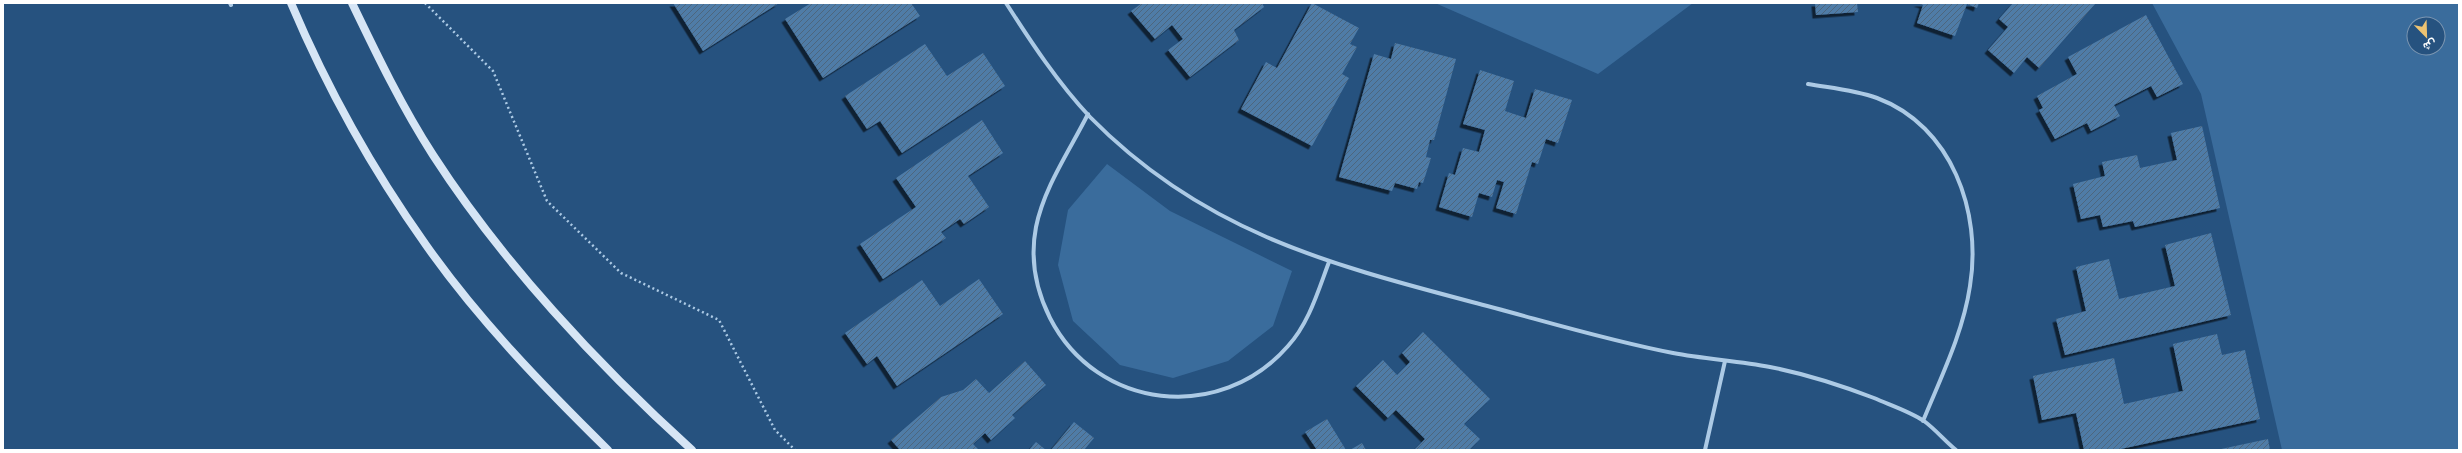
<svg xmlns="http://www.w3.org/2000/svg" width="2462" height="453" font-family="'IBM Plex Sans',Vazirmatn,sans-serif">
<defs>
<pattern id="building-hatch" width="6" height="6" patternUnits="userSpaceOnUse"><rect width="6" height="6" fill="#4f7ca7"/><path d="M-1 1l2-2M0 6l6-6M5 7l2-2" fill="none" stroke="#4e667e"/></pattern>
<filter id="shadow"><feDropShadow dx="-3.5" dy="3.5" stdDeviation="0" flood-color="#0009"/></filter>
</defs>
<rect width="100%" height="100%" fill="#26527f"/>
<!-- green -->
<path fill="#3a6c9c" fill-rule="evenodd" d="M1435 3H1693L1598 74Z
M2152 3H2459V450H2282L2201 94ZM2414 24H2438V48H2414Z
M1107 164 1170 211 1292 271 1273 326 1228 361 1173 378 1120 365 1073 321 1058 265 1068 210Z"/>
<!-- building -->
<path fill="url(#building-hatch)" filter="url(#shadow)" d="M673 3H779L703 51Z
M811 3H911L920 16 823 78 785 19Z
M1142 3H1262L1264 7 1234 30 1239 40 1190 77 1168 50 1183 39 1172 25 1155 39 1131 11Z
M1312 3 1359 28 1350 44 1357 47 1342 74 1349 78 1312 146 1241 109 1266 62 1277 68Z
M1815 3H1857L1858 12 1816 15Z
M1917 3H1979L1977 8 1967 4 1955 36 1917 23 1923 5Z
M2013 3H2096L2039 68 2027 57 2014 73 1988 50 2008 27 1999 19Z
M2146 15 2183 84 2157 97 2151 86 2114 105 2120 116 2091 131 2087 123 2055 139 2039 110 2043 108 2037 96 2077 74 2068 57Z
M1395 43 1456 59 1434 140H1430L1426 157 1431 158 1423 183 1419 182 1417 189 1395 183 1392 191 1339 177 1374 54 1391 59Z
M925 44 947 76 983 53 1005 86 902 153 880 121 867 129 845 96Z
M1480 70 1514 81 1505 111 1526 118 1535 89 1572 100 1558 143 1546 139 1538 164 1532 162 1516 214 1496 208 1504 182 1497 180 1492 197 1479 193 1472 217 1439 207 1449 173 1455 175 1463 148 1479 152 1485 130 1463 124Z
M982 120 1003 153 968 176 989 207 964 224 960 219 941 232 946 238 883 279 860 244 916 207 896 178Z
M2202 126 2220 208 2135 227 2133 221 2103 227 2100 215 2081 219 2073 184 2105 176 2102 162 2137 155 2140 168 2177 160 2171 133Z
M2211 233 2231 315 2065 355 2056 319 2086 311 2076 267 2109 259 2119 299 2175 286 2165 245Z
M979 279 1003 314 897 386 877 356 867 364 845 333 922 280 940 306Z
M1423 332 1490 399 1464 424 1480 439 1469 450H1414L1425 439 1396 410 1388 418 1356 386 1383 360 1397 375 1410 362 1402 353Z
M2217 334 2222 355 2245 350 2260 419 2116 450H2084L2076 413 2042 420 2033 376 2114 358 2124 404 2183 391 2173 344Z
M1025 361 1046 385 1012 415 1015 418 991 440 985 433 973 444 979 450H900L891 440 941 397 963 390 976 379 989 393Z
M1327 419 1346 450H1317L1305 432Z
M1074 422 1094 438 1084 450H1051Z
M2268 439 2270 450H2221V449Z
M1036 442 1046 450H1029Z
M1362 443 1366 450H1350Z"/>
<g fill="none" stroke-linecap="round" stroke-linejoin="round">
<!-- path -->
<path stroke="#accae5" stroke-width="2.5" stroke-dasharray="2 3" stroke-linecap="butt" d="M425 3 493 71 547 201 621 273 719 320 775 430 795 450"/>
<!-- street -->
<path stroke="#accae5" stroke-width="4" d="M230 3 231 5
M1006 3C1031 42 1058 83 1090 117 1201 230 1324 263 1472 302 1538 319 1605 340 1673 353 1705 359 1738 361 1770 367 1806 374 1840 385 1874 398 1890 405 1909 411 1924 421 1935 429 1945 441 1956 450
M1808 84C1831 88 1855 90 1877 98 1952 126 1982 212 1970 286 1963 333 1941 377 1923 421
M1088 114C1070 150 1044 187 1036 227 1030 258 1036 290 1050 318 1097 410 1220 424 1288 346 1309 323 1318 291 1329 262
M1705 450 1725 361"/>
<!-- secondary -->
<path stroke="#d6e5f5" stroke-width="8" d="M291 3C327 88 372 169 426 245 478 319 543 386 608 450
M352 3C377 55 402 107 433 155 502 262 598 365 692 450"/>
</g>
<!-- border -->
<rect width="2462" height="453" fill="none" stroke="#ffffff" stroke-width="8"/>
<!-- north arrow -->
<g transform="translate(2426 36) rotate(157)"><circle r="19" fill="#26527f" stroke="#7d97b2"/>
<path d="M0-3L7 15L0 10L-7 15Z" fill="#eec372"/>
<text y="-6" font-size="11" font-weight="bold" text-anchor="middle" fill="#ffffff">ش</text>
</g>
</svg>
